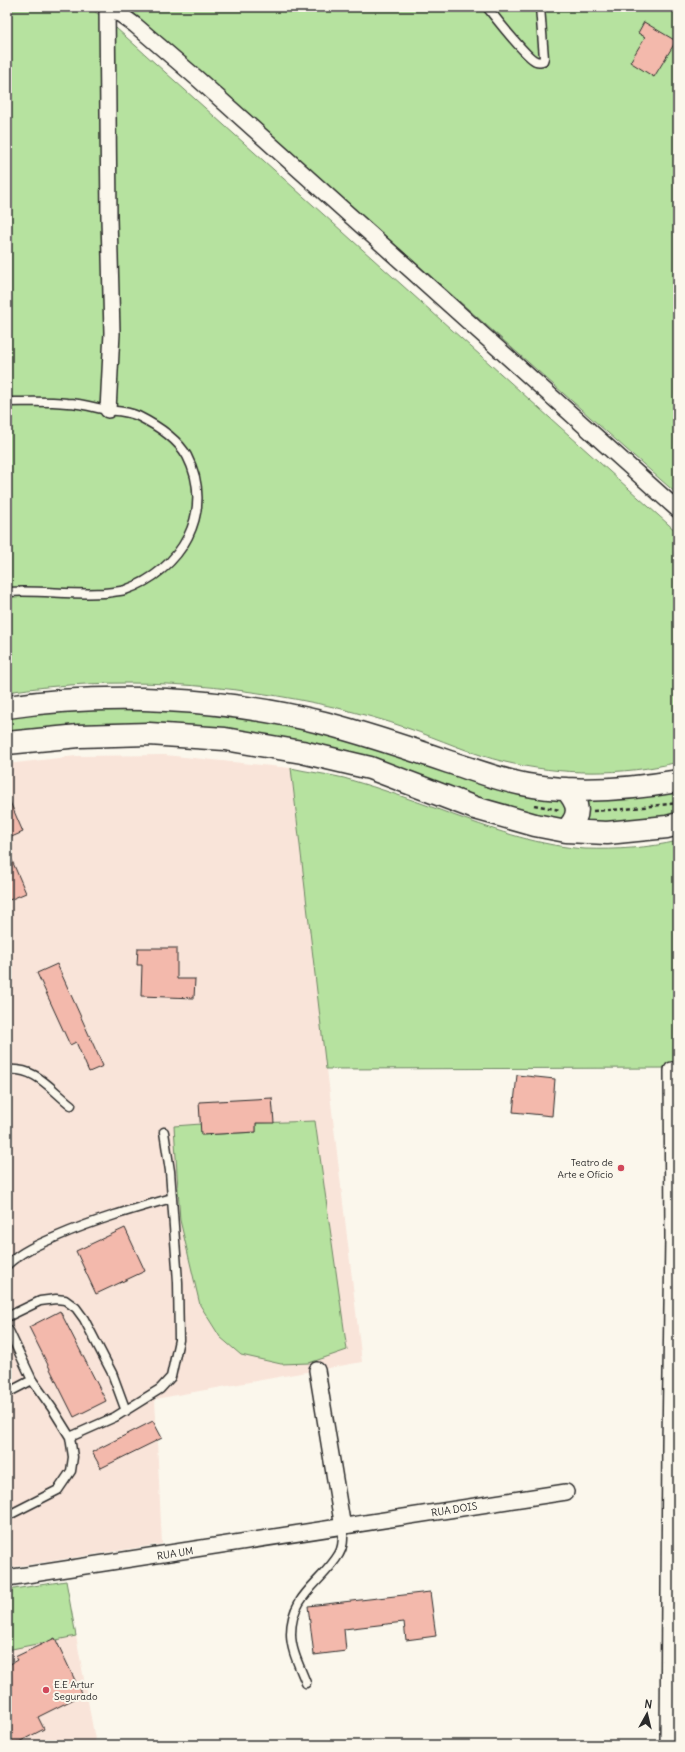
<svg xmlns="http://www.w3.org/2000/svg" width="685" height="1752" font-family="Delius,sans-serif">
<rect width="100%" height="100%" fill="#fbf7ec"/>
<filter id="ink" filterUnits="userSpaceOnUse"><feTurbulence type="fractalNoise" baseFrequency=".025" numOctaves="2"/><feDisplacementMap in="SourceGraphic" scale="8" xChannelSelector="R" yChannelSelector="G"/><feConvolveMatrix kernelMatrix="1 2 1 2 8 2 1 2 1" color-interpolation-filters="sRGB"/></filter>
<g filter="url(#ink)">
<!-- built -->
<path fill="#f9e4d9" d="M165 755 291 768 362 1362 155 1399 162 1544 7 1568V764L76 756Z
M66 1581 96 1745H7V1590Z"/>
<!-- green -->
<path fill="#b6e29f" stroke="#708665" d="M7 7H89L116 28 678 533V762C623 776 560 775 505 762 471 754 440 739 407 728 385 720 361 714 338 708 230 683 116 675 7 692Z
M127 7H678V495Z
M91 707 184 710 290 723 567 799 568 819H540L309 747 7 737V716Z
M291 768C308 772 327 774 344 778 382 789 419 802 456 816 497 831 541 846 585 849 616 850 648 848 678 841V1068L326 1069Z
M678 788V814L665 817 588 823 582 821 585 807 588 801Z
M315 1121 347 1350 309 1363 281 1364 241 1355 220 1337 200 1305 180 1220 174 1126 201 1124 202 1135 256 1132V1123Z
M66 1581 76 1636 7 1650V1590Z"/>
<!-- building -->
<path fill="#f3b9ac" stroke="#2b2b2b" d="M644 22 676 41 654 77 630 62 645 37 638 33Z
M7 795 23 832 7 839Z
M7 849 26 893 7 901Z
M138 948H177V979H195L194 998 141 996 142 965H137Z
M57 964 103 1066 89 1072 76 1042 70 1045 37 973Z
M517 1075 555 1079 552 1116 513 1112Z
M272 1098 274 1123H256V1132L201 1135 199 1102Z
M125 1228 145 1271 96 1294 76 1251Z
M60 1311 106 1401 74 1417 29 1327Z
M153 1421 162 1438 101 1468 92 1452Z
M430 1592 436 1636 406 1640 404 1622 344 1629 346 1651 314 1655 308 1606Z
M55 1638 82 1695 38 1717 44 1729 13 1745H7V1666L17 1660 15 1657Z"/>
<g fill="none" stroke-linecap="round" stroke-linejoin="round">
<!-- service casing -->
<g stroke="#2b2b2b" stroke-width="11">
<path id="service" d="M487 7C494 16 528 59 536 61 539 62 541 61 543 61L544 58 540 7
M7 402C27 402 47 401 67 403 80 403 93 407 106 410 117 411 128 411 138 416 156 425 177 438 187 456 216 512 181 571 125 590 118 592 110 592 104 593 71 595 39 590 7 592
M7 1070C36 1067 49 1088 71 1105
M7 1265C22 1251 39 1244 58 1236 95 1220 133 1209 172 1198
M9 1316 40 1301 56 1299 65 1300 76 1308 84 1319 112 1373 126 1411
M32 1380 52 1408 70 1437
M7 1393 32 1380 9 1331
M7 1516 58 1490 71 1471 73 1457 70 1437 115 1417 160 1389 171 1377 179 1340 178 1282 170 1171 164 1132
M306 1683C300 1667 291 1651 291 1634 291 1594 322 1583 339 1554 344 1546 343 1537 343 1528"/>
</g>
<!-- minor casing -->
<g stroke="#2b2b2b" stroke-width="18">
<path id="minor" d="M107 7 109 218 112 333 108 410
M110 7 135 25 199 80 678 510
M317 1370 343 1528
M7 1578 566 1492
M668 1745 670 1444 673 1237 672 1070"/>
</g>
<!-- primary casing -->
<g stroke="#2b2b2b" stroke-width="25">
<path id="primary" d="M7 707C110 692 223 698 324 723 366 734 408 748 449 762 477 771 505 782 534 786 580 793 632 789 678 781
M7 743 79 736 149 734 225 739 302 752 370 768 475 808 535 825 566 831 607 833 667 827 678 824
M566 789C580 805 581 815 566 831"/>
</g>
<!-- path -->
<path stroke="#2b2b2b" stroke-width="2.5" stroke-dasharray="4 3" stroke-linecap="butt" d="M534 805 560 810
M593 811 625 809 678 803"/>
<!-- service -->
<use href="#service" stroke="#fbf7ec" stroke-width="8"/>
<!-- minor -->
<use href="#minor" stroke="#fbf7ec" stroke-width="15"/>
<!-- primary -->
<use href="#primary" stroke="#fbf7ec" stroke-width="22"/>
</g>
</g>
<!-- markers -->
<g fill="#d1495b" stroke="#fbf7ec" stroke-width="1.5">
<circle cx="621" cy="1168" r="4"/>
<circle cx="46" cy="1690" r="4"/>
</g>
<g text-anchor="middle" stroke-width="4" stroke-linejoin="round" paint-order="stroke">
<!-- poi labels -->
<g font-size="10" fill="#2b2b2b" stroke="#fbf7ec" text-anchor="end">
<text x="613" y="1166">Teatro de<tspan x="613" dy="12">Arte e Ofício</tspan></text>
<text x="54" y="1688" text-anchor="start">E.E Artur<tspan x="54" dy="12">Segurado</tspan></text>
</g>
<!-- street labels -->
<g font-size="10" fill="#2b2b2b" stroke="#fbf7ec">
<text transform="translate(454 1509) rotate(-9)" y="4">RUA DOIS</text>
<text transform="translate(175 1553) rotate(-9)" y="4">RUA UM</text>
</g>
</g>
<!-- margin -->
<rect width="685" height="1752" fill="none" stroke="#fbf7ec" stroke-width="24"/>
<rect x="12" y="12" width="661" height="1728" fill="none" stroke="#2b2b2b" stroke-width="1.5" filter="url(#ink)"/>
<!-- north arrow -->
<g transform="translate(647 1714) rotate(8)" stroke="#fbf7ec" stroke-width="3" paint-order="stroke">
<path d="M0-3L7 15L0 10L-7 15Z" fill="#2b2b2b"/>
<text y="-6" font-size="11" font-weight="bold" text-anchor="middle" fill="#2b2b2b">N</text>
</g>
</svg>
